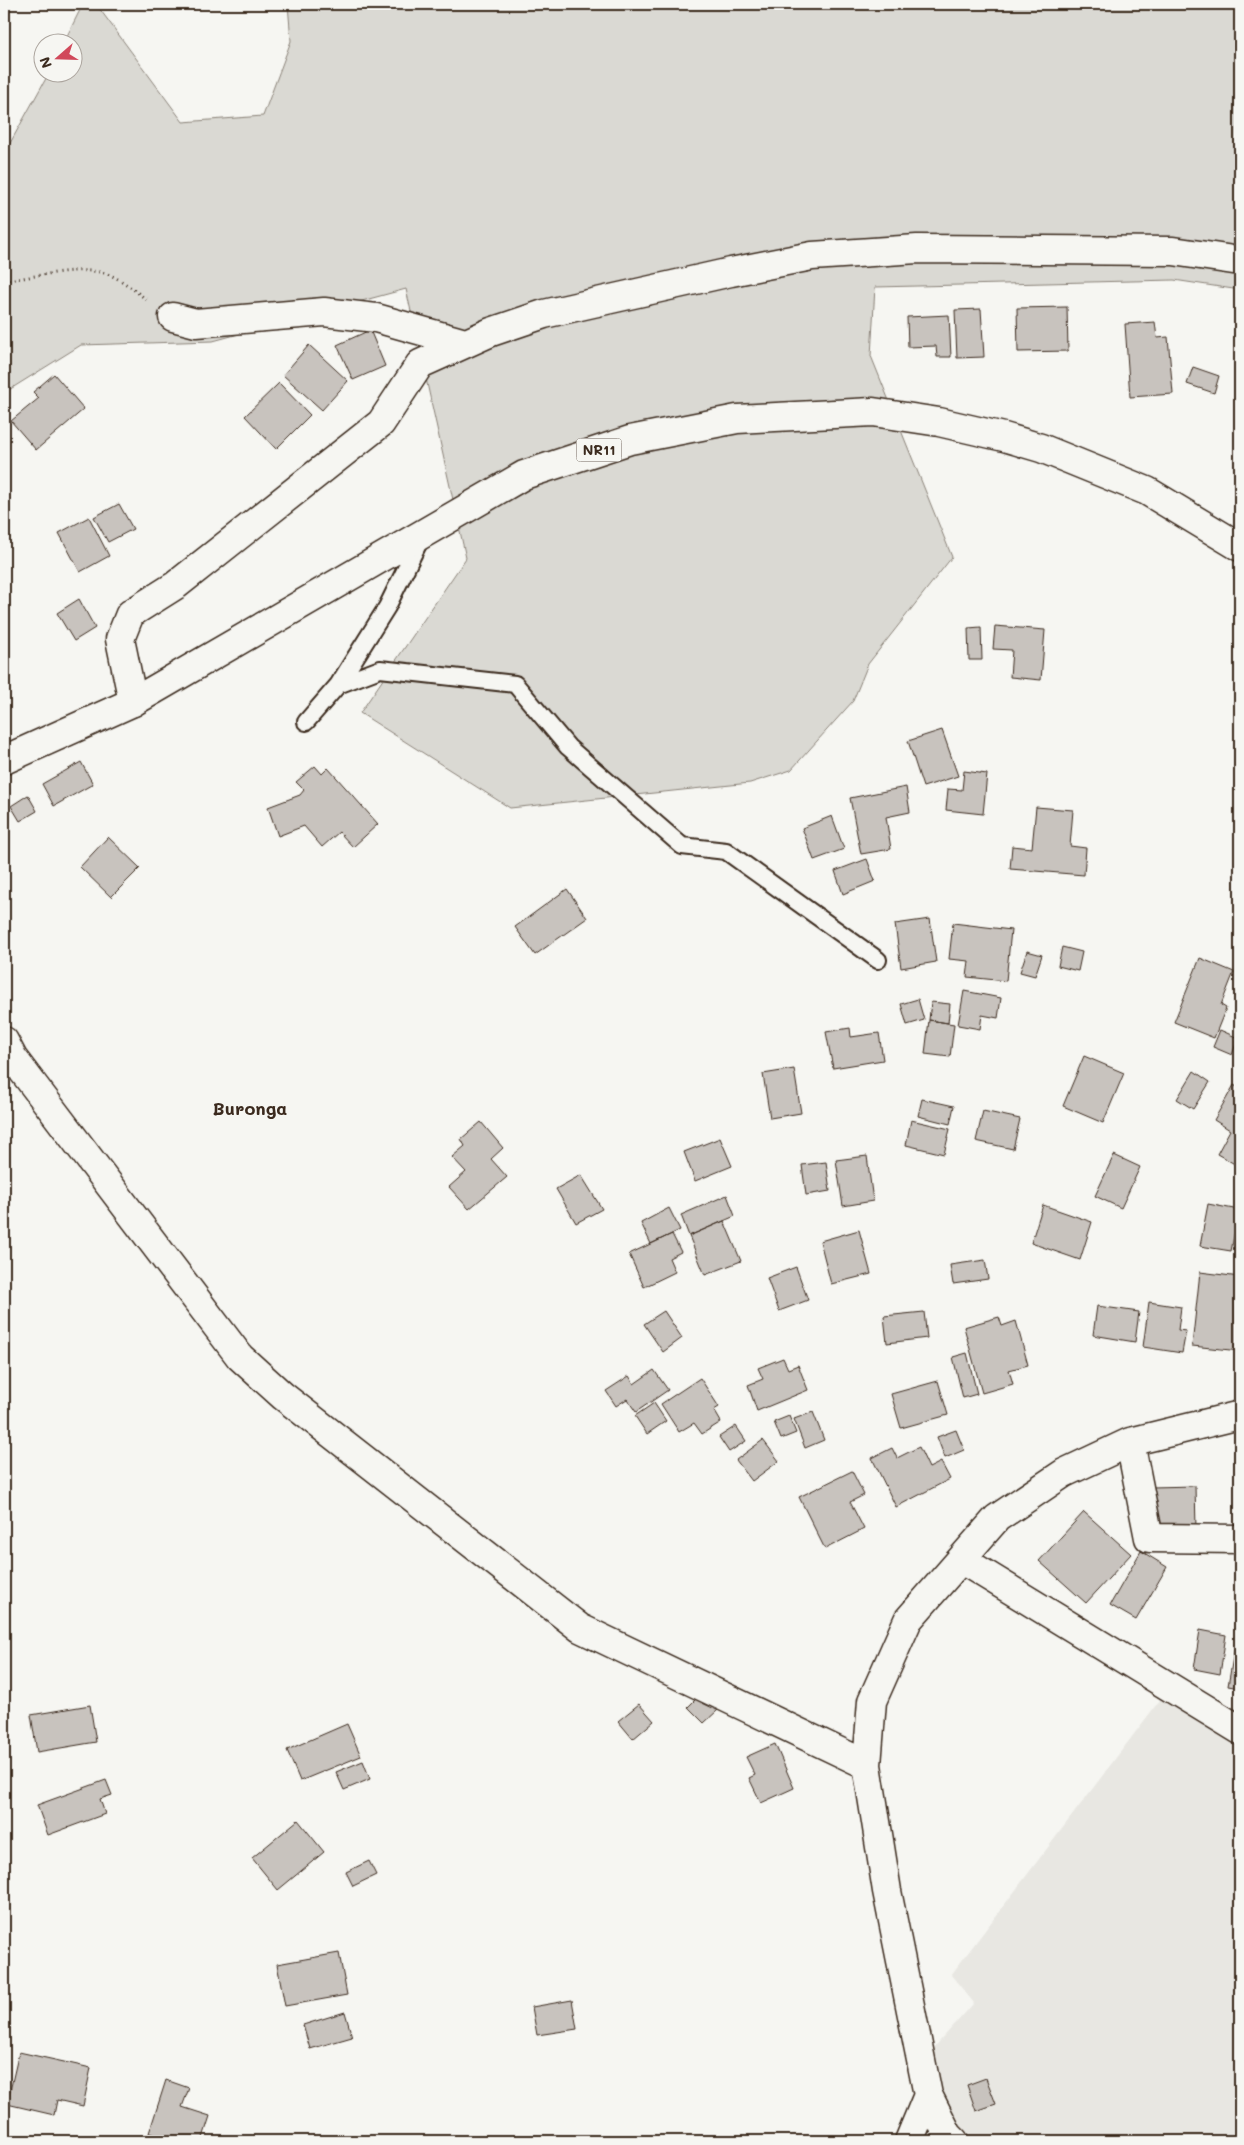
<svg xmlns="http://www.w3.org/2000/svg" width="1244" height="2145" font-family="Mali,sans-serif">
<rect width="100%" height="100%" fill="#f6f6f2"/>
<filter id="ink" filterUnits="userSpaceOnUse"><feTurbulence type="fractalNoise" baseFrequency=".02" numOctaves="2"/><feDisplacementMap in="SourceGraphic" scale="10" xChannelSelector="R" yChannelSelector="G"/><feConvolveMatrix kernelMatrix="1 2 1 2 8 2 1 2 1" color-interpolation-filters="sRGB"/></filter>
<g filter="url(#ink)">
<!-- built -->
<path fill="#e8e7e2" d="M1166 1692 1240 1747V2141H975L946 2118 922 2061 974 2003 951 1975Z"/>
<!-- green -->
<path fill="#dad9d3" stroke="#8a8278" d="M83 4H96L183 122 263 116 291 41 288 4H1240V290L1174 280 875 287 871 356 952 557 868 664 853 701 791 770 750 783 510 808 360 713 466 558 406 289 213 341 81 345 4 393V154L49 73 72 72V42H64Z"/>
<!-- building -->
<path fill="#c8c3be" stroke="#3b2a1e" d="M1067 307 1068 351 1018 352 1017 308Z
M981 309 984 357 957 358 955 310Z
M949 315 951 357H937L936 346 908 347 907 317Z
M1155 322 1157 338 1168 337 1173 394 1130 397 1125 324Z
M370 330 385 366 353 380 337 345Z
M309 345 348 381 322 410 283 375Z
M1193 367 1219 376 1214 393 1187 384Z
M54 374 84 409 36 450 11 421 39 398 33 392Z
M279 383 310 415 276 449 245 416Z
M119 504 133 529 108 542 94 517Z
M89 517 109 556 80 572 59 533Z
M79 599 95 628 74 641 57 613Z
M995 626 1045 630 1041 680 1010 677 1012 650 993 649Z
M981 627 982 660H969L968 628Z
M942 730 958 776 923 787 908 741Z
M81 762 93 784 54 806 42 784Z
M315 766 322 774 328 768 378 824 353 847 339 832 322 847 304 826 278 836 268 807 300 795 304 790 296 782Z
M964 771 987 774 983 814 946 810 948 789 962 790Z
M906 787 910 812 886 817 891 849 861 854 850 798Z
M28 795 37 811 20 821 11 806Z
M1036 807 1073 810 1070 846 1086 848 1084 875 1010 869 1012 846 1032 848Z
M832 816 844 849 814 860 802 828Z
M108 837 140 868 111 897 80 867Z
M867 859 875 881 843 894 835 871Z
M567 889 587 918 535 955 515 927Z
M930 919 936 962 901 968 895 924Z
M953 923 1011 930 1006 981 967 977 969 961 949 959Z
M1062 947 1082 952 1078 971 1058 966Z
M1027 951 1042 955 1035 976 1020 972Z
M1200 958 1234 972 1221 1005 1226 1008 1214 1038 1174 1022Z
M1240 985V1005L1234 1002Z
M964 991 1001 998 998 1018 982 1015 980 1029 958 1025Z
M918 999 924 1020 907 1025 901 1004Z
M931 1002 950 1004 948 1023 929 1020Z
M929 1020 954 1024 950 1057 925 1054Z
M850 1028 851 1037 879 1033 883 1060 833 1068 826 1032Z
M1220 1030 1238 1038 1232 1055 1213 1047Z
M1084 1056 1124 1073 1103 1123 1063 1106Z
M794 1069 801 1113 770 1118 763 1074Z
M1194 1071 1210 1082 1193 1109 1177 1099Z
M1234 1085 1240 1089V1167L1217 1154 1230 1130 1214 1120Z
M922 1099 954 1106 950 1124 918 1116Z
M983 1111 1020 1119 1013 1149 976 1141Z
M911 1120 950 1129 944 1154 906 1145Z
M481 1122 503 1148 491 1159 507 1177 469 1209 449 1187 466 1172 452 1157 465 1146 461 1139Z
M720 1138 732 1166 695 1181 684 1152Z
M1114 1155 1140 1167 1121 1208 1095 1196Z
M867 1156 873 1201 843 1206 836 1160Z
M826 1162 830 1191 806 1195 802 1165Z
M581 1175 602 1209 576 1223 556 1189Z
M727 1195 735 1216 689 1236 681 1215Z
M1208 1204 1239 1210 1231 1251 1200 1246Z
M1043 1205 1092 1222 1080 1260 1031 1243Z
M669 1208 680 1230 651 1244 641 1223Z
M724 1221 741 1261 705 1275 689 1236Z
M859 1230 871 1274 831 1284 820 1241Z
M672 1234 681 1252 669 1258 675 1272 644 1287 629 1254Z
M985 1260 988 1279 953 1284 950 1265Z
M796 1267 808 1300 779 1311 767 1278Z
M1200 1272 1240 1277V1351L1192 1346Z
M1149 1302 1181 1307 1178 1330 1186 1331 1182 1353 1143 1347Z
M1097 1306 1139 1312 1135 1342 1093 1335Z
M664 1311 682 1338 663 1352 644 1324Z
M924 1312 927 1338 887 1343 884 1316Z
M999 1317 1002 1326 1016 1321 1028 1365 1009 1370 1013 1384 982 1393 964 1327Z
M967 1353 977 1394 963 1398 953 1357Z
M783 1358 788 1369 798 1365 808 1390 757 1411 748 1385 763 1379 758 1368Z
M654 1370 668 1390 636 1412 627 1399 616 1406 606 1391 629 1376 634 1384Z
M700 1378 719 1407 714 1410 721 1422 702 1434 694 1423 679 1432 661 1404Z
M938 1381 948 1415 901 1428 891 1394Z
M654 1403 666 1421 647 1434 635 1416Z
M813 1412 824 1440 805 1448 794 1419Z
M789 1416 796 1433 781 1439 774 1422Z
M736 1426 746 1441 729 1452 719 1437Z
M956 1430 964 1450 945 1458 937 1437Z
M763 1440 779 1461 752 1481 736 1460Z
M919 1447 929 1468 941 1462 950 1479 896 1507 872 1458 892 1448 897 1458Z
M852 1471 864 1495 850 1502 864 1529 825 1549 799 1497Z
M1195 1486 1196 1529 1153 1530 1152 1487Z
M1084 1512 1131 1554 1086 1603 1039 1561Z
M1141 1551 1167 1567 1136 1620 1110 1605Z
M1200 1630 1226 1635 1220 1674 1194 1669Z
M1236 1640 1240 1641V1688L1228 1686Z
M702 1693 718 1710 704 1723 688 1707Z
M639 1704 654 1721 633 1739 618 1721Z
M90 1705 96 1742 37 1752 31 1715Z
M347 1724 361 1756 300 1781 287 1750Z
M775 1744 794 1788 761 1803 749 1778 755 1775 746 1757Z
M363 1761 370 1779 344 1790 336 1772Z
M106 1780 112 1795 100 1799 105 1814 48 1835 37 1805Z
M298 1820 324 1852 278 1890 252 1858Z
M369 1861 376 1875 353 1886 346 1872Z
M339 1953 347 1995 285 2006 277 1964Z
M572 2000 577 2029 537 2035 532 2007Z
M345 2012 352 2037 310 2049 303 2025Z
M19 2052 91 2068 83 2106 57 2100 54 2115 7 2104Z
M986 2078 996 2104 976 2111 967 2085Z
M166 2080 189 2088 182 2107 210 2116 202 2141H173L149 2133Z"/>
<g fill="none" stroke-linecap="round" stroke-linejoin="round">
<!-- service casing -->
<g stroke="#3b2a1e" stroke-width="20">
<path id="service" d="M338 685 380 669 515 684 568 747 682 846 726 851 878 960
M306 722 338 685 387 607 422 536"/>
</g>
<!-- minor casing -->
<g stroke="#3b2a1e" stroke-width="31">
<path id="minor" d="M173 317 196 323 324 312 376 318 465 343
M133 702 120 639 130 614 176 585 381 423 420 364 491 332 544 314 731 272 812 256 917 249 1173 251 1240 261
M4 1041 13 1058 240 1357 283 1396 580 1628 867 1765
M1130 1442 1149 1538 1240 1539
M962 1560 1240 1730
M909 2141 928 2095
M954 2141 948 2135 928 2095 887 1891 867 1765 872 1701 908 1620 997 1518 1064 1473 1130 1442 1240 1415"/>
</g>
<!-- trunk casing -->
<g stroke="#3b2a1e" stroke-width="31">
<path id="trunk" d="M4 760 133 702 524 475 630 440 737 419 873 412 939 422 1004 437 1041 448 1147 491 1240 547"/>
</g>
<!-- path -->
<path stroke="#3b2a1e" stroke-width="3" stroke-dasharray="1 4" stroke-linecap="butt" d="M4 280C35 278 69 267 100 272 117 275 134 290 147 300"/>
<!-- service -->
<use href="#service" stroke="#f6f6f2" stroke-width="16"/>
<!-- minor -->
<use href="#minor" stroke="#f6f6f2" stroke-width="28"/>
<!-- trunk -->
<use href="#trunk" stroke="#f6f6f2" stroke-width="28"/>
</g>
</g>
<g text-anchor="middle" stroke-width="4" stroke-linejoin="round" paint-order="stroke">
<!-- shield labels -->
<rect fill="#f6f6f2" stroke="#73675e" stroke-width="1" x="576.5" y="438.5" width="45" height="23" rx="4"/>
<g font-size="14" font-weight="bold" fill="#3b2a1e">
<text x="599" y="455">NR11</text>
</g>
<!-- quarter labels -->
<g font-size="18" font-weight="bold" fill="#3b2a1e" stroke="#f6f6f2">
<text x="250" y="1115">Buronga</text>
</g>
</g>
<!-- margin -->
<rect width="1244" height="2145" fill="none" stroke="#f6f6f2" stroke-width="20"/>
<rect x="10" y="10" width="1224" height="2125" fill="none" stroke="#3b2a1e" stroke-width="2" filter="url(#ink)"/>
<!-- north arrow -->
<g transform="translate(58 58) rotate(250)"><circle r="24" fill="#f6f6f2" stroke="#aba49d"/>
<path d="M0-4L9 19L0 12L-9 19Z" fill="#d1495b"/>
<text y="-8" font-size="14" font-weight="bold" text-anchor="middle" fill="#3b2a1e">N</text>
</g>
</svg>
